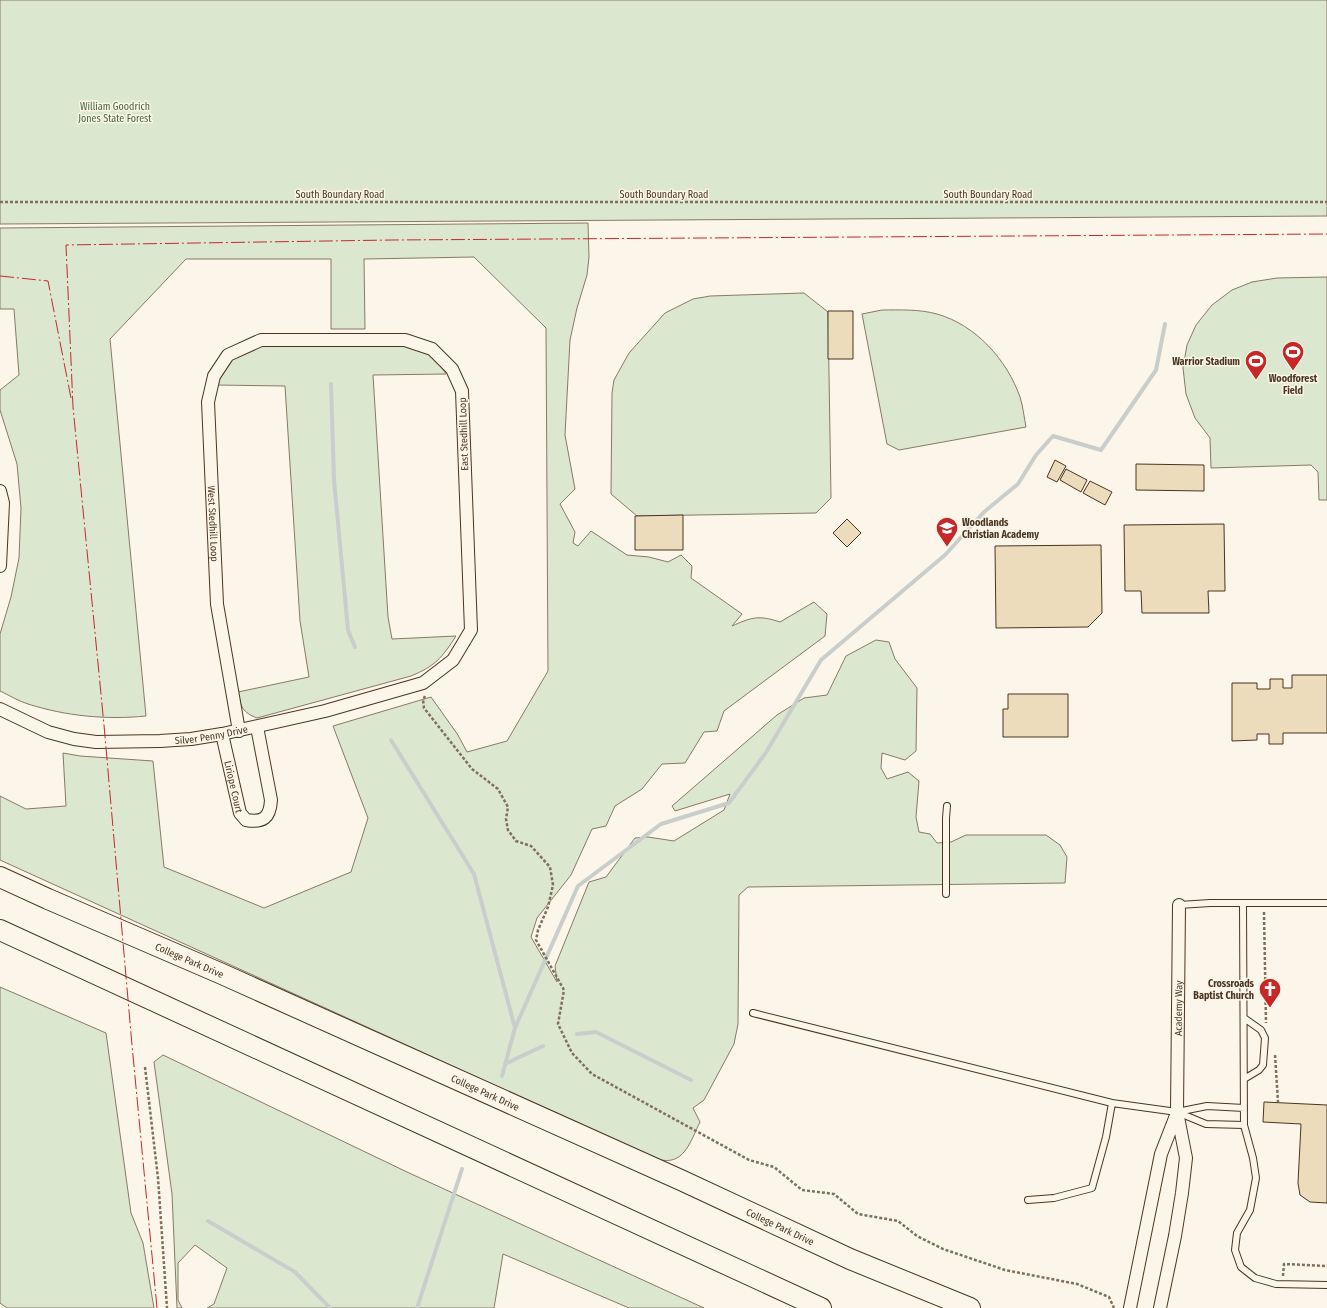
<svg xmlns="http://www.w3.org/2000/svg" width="1327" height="1308" font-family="'Fira Sans Condensed',sans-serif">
<rect width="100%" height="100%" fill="#fbf6e9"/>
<!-- green -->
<path fill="#dce7d0" stroke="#887966" d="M0 0H1327V216L0 224Z
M588 223 589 257 587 275 577 308 570 340 565 435 575 489 560 504 575 532 573 543 578 546 591 531 627 555 649 557 668 562 681 555 692 566 691 578 742 614 732 626C752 617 759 615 780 622L814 602 827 614 825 636 724 711 717 731 704 732 685 763 662 764 642 789 615 806 606 826 592 829 571 875 537 918 531 937 557 982 555 966 589 882 606 877 635 838 648 837 674 841 724 810 730 794 675 811 672 806 777 715 804 698 827 695 846 656 876 640 889 642 895 659 917 688 916 751 905 760 882 753 881 768 887 779 908 772 919 781 916 817 919 832 930 834 937 843 951 842 966 835H1046L1060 845 1067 857 1065 883 748 887 739 895 738 1024 734 1044 704 1100 693 1108 700 1122C690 1142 684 1167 657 1159L0 860V796L26 809 66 806 63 753 80 756 153 761 164 867 264 908 351 872 368 818 333 726 431 697 458 735 467 752 507 741 548 671 546 328 474 257 364 259 365 329H331V259H186L110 339 146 716C106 720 66 716 28 704 18 701 9 695 0 691V634L11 597 19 558 21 508 17 464 0 410V390L19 375 14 309H0V228Z
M1327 277V500H1319L1318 472 1311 465 1211 468 1210 438 1195 418 1186 394 1183 368 1187 345 1196 325 1212 305 1232 290 1252 282 1277 278Z
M804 293 828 312 831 498 816 513 637 516 611 494 612 393 614 380 629 353 665 313 693 299 710 296Z
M882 310C900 310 919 309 937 314 976 325 1007 360 1020 397 1023 406 1024 417 1026 427L899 450 887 444 862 314Z
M266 345H405C425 351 435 356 446 374L373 375 388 617 392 639 456 636C442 658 435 666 411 676L257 718C242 712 241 707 238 692L309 677 300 621 285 386 216 385 228 362 242 352Z
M0 987 106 1033 131 1213 143 1243 154 1308H7L0 1303Z
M163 1055 407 1172 704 1308H629L503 1254 494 1308H207L214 1304 227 1268 195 1245 178 1263V1300L182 1308H177L172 1194 154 1062Z"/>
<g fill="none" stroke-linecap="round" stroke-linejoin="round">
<!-- stream -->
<path stroke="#c9cecd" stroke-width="4" d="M331 384 334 480 348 630 355 647
M391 740 474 874 515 1028 502 1076
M515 1028 578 886 661 824 729 803 765 754 821 660 945 555 984 512 1018 484 1036 455 1053 436 1101 450 1156 370 1165 324
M577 1034 596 1032 691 1080
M505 1064 543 1046
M208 1221 295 1272 330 1308
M417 1308 462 1169"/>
</g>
<!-- building -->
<path fill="#ecdcbc" stroke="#4a3520" d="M828 311H853V359H828Z
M1055 460 1066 466 1057 482 1047 477Z
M1136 464 1204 465V491L1136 490Z
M1066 469 1087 480 1081 492 1060 480Z
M1090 481 1112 492 1105 505 1083 493Z
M683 515V550H635V516Z
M847 519 861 533 847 547 833 533Z
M1224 524 1225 591H1208L1209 613H1142L1141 591H1125L1124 525Z
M1101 545 1102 613 1088 627 996 628 995 546Z
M1292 675H1327V733H1283V744H1269V734H1257V740L1232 741V683H1257V689H1270V679H1283V688H1292Z
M1008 694H1068V737H1003V709H1008Z
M1264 1102 1327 1105V1203L1310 1202 1300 1195 1298 1183 1301 1124 1263 1122Z"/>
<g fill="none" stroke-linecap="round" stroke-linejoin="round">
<!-- service casing -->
<g stroke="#4a3520" stroke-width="8">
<path id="service" d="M946 894V818L947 806
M1243 903 1244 1125 1253 1158 1256 1178 1250 1210 1237 1233 1235 1250 1241 1267 1255 1278 1276 1284 1327 1285
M1179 905 1210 903H1327
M753 1013 1112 1103 1177 1112 1206 1124 1244 1125
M1244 1018 1261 1030 1265 1038 1263 1065 1259 1070 1244 1079
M1177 1112 1207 1106 1244 1108
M1028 1200 1054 1198 1092 1188 1106 1137 1112 1103"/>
</g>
<!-- minor casing -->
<g stroke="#4a3520" stroke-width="14">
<g id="minor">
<path d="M0 491 3 503 0 566"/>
<path id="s1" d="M0 709 48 732 74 739 96 742 160 741 191 739 222 734 325 711 423 683 453 660 471 630 462 391 452 369 432 349 405 340H261L228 355 214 376 208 402 217 604 239 731"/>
<path id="s2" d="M222 734 240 813 246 820C263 823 270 818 271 800L257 727"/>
<path d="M1130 1308 1161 1154 1177 1113"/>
<path id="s3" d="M1160 1308 1175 1236 1182 1193 1186 1158 1177 1112 1179 905"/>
</g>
</g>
<!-- primary casing -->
<g stroke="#4a3520" stroke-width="22">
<g id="primary">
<path id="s4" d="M0 877 48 899 222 974 683 1181 850 1259 970 1308"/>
<path d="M0 930 821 1308"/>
</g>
</g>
<!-- path -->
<path stroke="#7f6f5c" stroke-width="2.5" stroke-dasharray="3 2" stroke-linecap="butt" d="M0 202H1327
M425 696 423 700 424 708 472 769 498 789 508 807 506 819 508 830 516 841 531 846 550 867 553 885 548 907 538 930 536 940 564 990 558 1024 572 1053 592 1074 749 1160 774 1167 802 1190 834 1194 858 1214 898 1221 917 1236 943 1249 1005 1270 1077 1284 1109 1297 1114 1308
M1264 912 1266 1023
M1275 1055 1278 1102
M145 1067 158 1178 167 1308
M1283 1276 1284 1264 1327 1266"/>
<!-- service -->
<use href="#service" stroke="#fbf6e9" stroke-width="6"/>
<!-- minor -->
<use href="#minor" stroke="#fbf6e9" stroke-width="12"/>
<!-- primary -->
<use href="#primary" stroke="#fbf6e9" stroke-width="20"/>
<!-- power -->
<path stroke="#c62828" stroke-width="1" stroke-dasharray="14 3 2 3" stroke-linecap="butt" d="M0 276 48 281 71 398
M157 1308 132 1045 104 725 73 407 66 245 392 240 1327 234"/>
</g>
<!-- icons -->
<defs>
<g id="stadium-pin" transform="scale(1.15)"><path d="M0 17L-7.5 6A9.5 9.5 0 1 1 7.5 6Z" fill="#c62828" stroke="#fbf6e9"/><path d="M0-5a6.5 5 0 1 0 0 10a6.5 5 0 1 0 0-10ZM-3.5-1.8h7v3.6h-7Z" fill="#fff"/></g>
<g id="school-pin" transform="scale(1.15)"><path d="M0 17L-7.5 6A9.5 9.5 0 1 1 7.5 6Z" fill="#c62828" stroke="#fbf6e9"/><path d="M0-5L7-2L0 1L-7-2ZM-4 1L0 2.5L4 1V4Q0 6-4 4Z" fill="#fff"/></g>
<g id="church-pin" transform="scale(1.15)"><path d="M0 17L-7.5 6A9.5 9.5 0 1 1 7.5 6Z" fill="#c62828" stroke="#fbf6e9"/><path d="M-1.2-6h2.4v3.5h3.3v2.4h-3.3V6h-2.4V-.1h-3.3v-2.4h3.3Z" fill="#fff"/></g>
</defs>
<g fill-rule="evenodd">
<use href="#stadium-pin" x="1293" y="352"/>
<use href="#stadium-pin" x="1256" y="361"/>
<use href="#school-pin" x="947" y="528"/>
<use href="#church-pin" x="1270" y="989"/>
</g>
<g text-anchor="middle" stroke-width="3" stroke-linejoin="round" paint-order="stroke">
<!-- park labels -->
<g font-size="10" fill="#436837" stroke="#fbf6e9">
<text x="115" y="110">William Goodrich<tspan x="115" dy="12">Jones State Forest</tspan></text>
</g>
<!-- street labels -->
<g font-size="10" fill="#4a3520" stroke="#fbf6e9">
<text x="340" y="198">South Boundary Road</text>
<text x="664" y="198">South Boundary Road</text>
<text x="988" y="198">South Boundary Road</text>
<text transform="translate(463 434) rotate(-92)" y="4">East Stedhill Loop</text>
<text dy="4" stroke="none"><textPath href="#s1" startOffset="1183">West Stedhill Loop</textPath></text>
<text dy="4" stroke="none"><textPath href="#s1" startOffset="218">Silver Penny Drive</textPath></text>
<text dy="4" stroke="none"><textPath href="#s2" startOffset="54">Liriope Court</textPath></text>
<text dy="4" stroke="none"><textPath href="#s4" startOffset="207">College Park Drive</textPath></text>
<text dy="4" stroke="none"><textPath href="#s3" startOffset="303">Academy Way</textPath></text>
<text dy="4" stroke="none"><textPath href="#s4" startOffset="531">College Park Drive</textPath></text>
<text dy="4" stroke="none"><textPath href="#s4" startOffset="855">College Park Drive</textPath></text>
</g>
<!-- poi labels -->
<g font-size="10" font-weight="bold" fill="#4a3520" stroke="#fbf6e9" text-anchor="end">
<text x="1240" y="365">Warrior Stadium</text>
<text x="1293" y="382" text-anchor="middle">Woodforest<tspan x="1293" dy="12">Field</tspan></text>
<text x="962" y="526" text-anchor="start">Woodlands<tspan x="962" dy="12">Christian Academy</tspan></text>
<text x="1254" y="987">Crossroads<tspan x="1254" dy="12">Baptist Church</tspan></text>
</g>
</g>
</svg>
